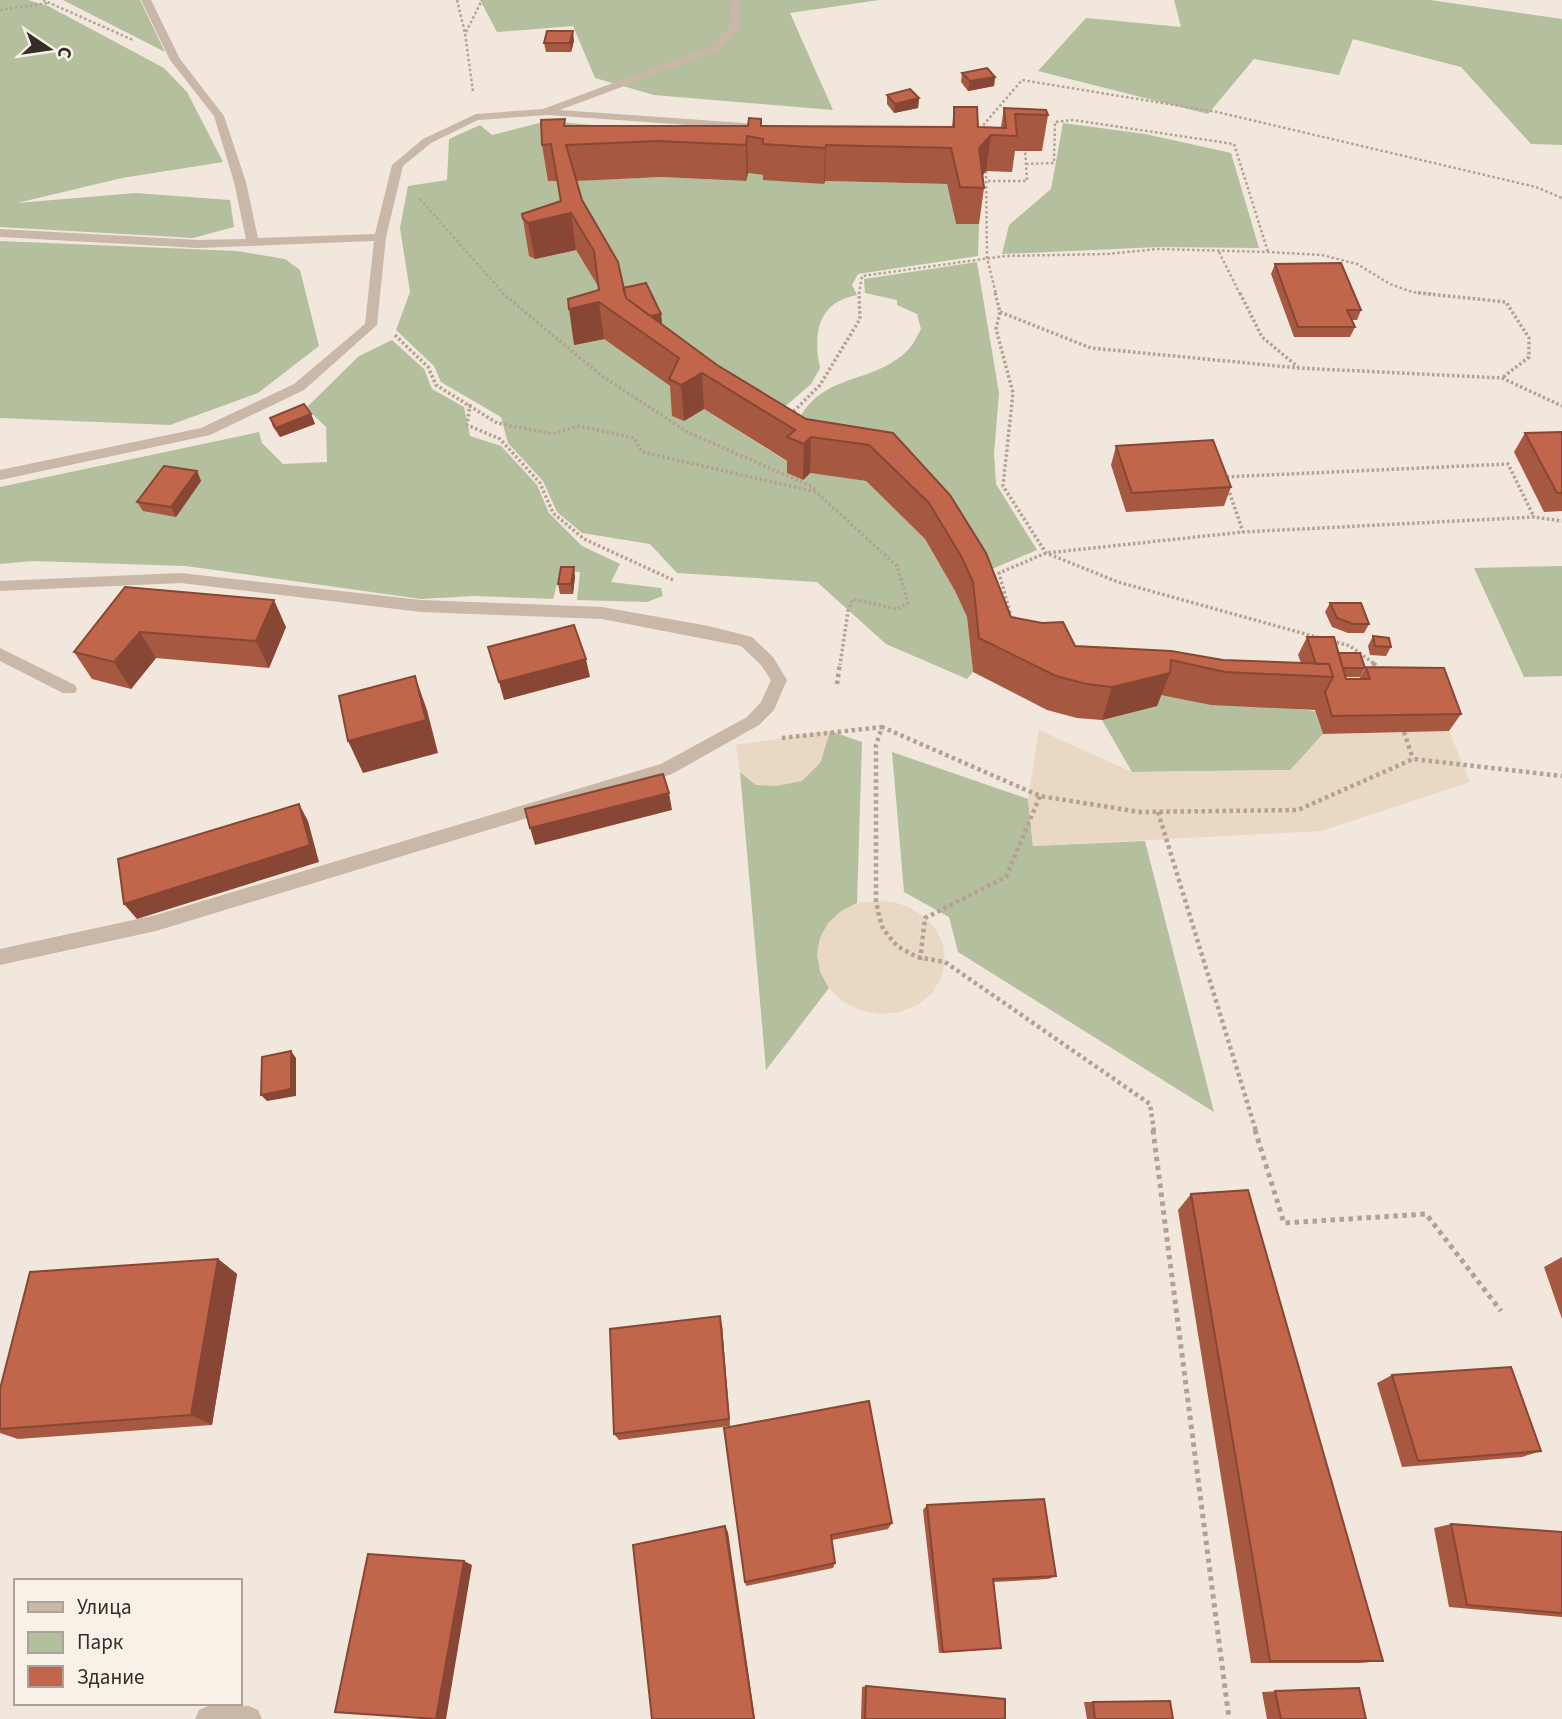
<svg xmlns="http://www.w3.org/2000/svg" width="1562" height="1719" font-family="'Source Sans 3',sans-serif">
<rect width="100%" height="100%" fill="#f1e7dc"/>
<!-- green -->
<path fill="#b4bf9d" d="M0 0H28L48 6 164 68 187 92 223 162 122 178 17 203 136 193 230 200 234 227 193 238 0 227Z
M63 0H140L165 52Z
M480 0H879L790 13 833 110 654 95 595 78 573 26 497 32Z
M1174 0H1430L1562 19V145L1531 144 1461 67 1353 39 1339 75 1254 59 1208 114 1038 71 1086 18 1181 27Z
M547 121 724 136 548 181H557L566 237 529 256 535 259 576 250 599 287 604 339 681 394 684 421 704 409 794 466 787 473 803 480 810 473 866 481 925 539 955 591 967 617 973 672 967 679 886 644 817 582 677 573 650 544 582 533 557 512 543 481 508 443 501 417 441 382 434 366 396 330 410 292 400 228 408 186 447 180 449 139 480 125 492 135Z
M1063 123 1145 134 1231 153 1259 248 1159 247 1002 254 1009 225 1051 189Z
M748 173 823 184 825 181 947 184 956 224H979L978 256 858 274 852 285 857 295C817 302 813 335 820 368L811 384 781 410 630 335 571 181 661 177 746 181Z
M0 241 237 251 285 259 300 270 319 346 258 393 170 425 0 418Z
M977 262 999 393 994 454 996 484 1037 550 973 577 945 530 794 430C817 371 868 387 906 352 913 346 917 336 921 329L917 314 897 305V300L865 293 864 279Z
M392 340 424 369 432 389 464 407 470 436 501 446 537 485 549 513 582 546 620 564 611 582 661 588 663 596 647 602 577 600 580 572 560 573 553 599 474 596 421 599 186 566 32 561 0 564V487L259 432 262 443 283 464 327 462 326 427 306 408 359 356Z
M1562 566V676L1524 677 1474 568Z
M1158 694 1315 711 1323 734 1291 770 1132 772 1102 720 1157 706Z
M830 731 862 742 857 903C818 923 808 949 829 988L766 1070 740 772 756 785 820 763Z
M892 752 1028 799 1033 846 1145 841 1214 1112 958 952 949 917 904 892Z"/>
<!-- plaza -->
<path fill="#e8d8c4" d="M1039 730 1132 772 1290 770 1323 734 1449 731 1470 782 1321 831 1033 846 1028 799Z
M830 731 820 763 802 781 777 786 756 785 740 772 736 745Z
M876 901 894 902 911 908 925 918 937 931 943 945 945 962 941 978 932 993 918 1005 900 1012 880 1014 860 1010 842 1001 829 988 820 972 817 955 820 938 828 923 841 911 857 903Z"/>
<g fill="none" stroke-linecap="round" stroke-linejoin="round">
<!-- path-far3 -->
<path stroke="#b4a193" stroke-width="2.5" stroke-dasharray="2.5 2.5" stroke-linecap="butt" d="M43 0 133 40
M457 0 465 33 473 92
M0 10 48 3
M466 32 482 0
M980 129 1022 80 1217 112 1536 187 1562 198
M1026 164 1054 163 1055 122 1073 120 1234 144 1268 252
M986 171 987 258 996 294
M988 181H1027L1025 149H1021
M420 199 504 294
M1219 252 1240 294
M859 294 862 276 1005 256 1108 254 1158 249 1268 252 1322 255 1357 264 1390 284 1412 292 1434 294"/>
<!-- path-far2 -->
<path stroke="#b4a193" stroke-width="3.5" stroke-dasharray="2.5 2.5" stroke-linecap="butt" d="M502 293 602 376 687 432 813 487 816 491
M995 293 1000 312 996 329 1013 393 1003 486 1046 553 1118 582 1320 638
M1240 293 1262 337 1298 367
M1418 293 1506 302 1529 338V357L1502 378
M1000 312 1091 348 1299 368 1502 378 1562 406
M395 335 428 367 436 385 497 423 552 434 579 426 634 438 642 452 816 492 897 566 908 603 897 609 853 599 848 611 840 665
M470 404 467 425 500 439 540 483 553 513 584 539 673 580
M790 415 820 385 860 319 859 293
M1225 479 1224 477 1508 464 1534 517
M1228 488 1243 532
M1010 613 999 573 1046 553 1243 532 1534 517 1562 521
M1332 641 1350 646 1376 665"/>
<!-- path-far1 -->
<path stroke="#b4a193" stroke-width="4.5" stroke-dasharray="3.5 3.5" stroke-linecap="butt" d="M1373 663 1380 670
M837 684 840 663
M1404 732 1413 759
M782 738 882 727
M1158 812 1256 1131
M920 960 925 918 1006 877 1040 796
M1154 1131 1150 1104 945 962 917 957 897 946 883 929 879 916 876 901V745L882 727 1040 796 1140 812 1298 810 1413 759 1562 776"/>
<!-- path -->
<path stroke="#b4a193" stroke-width="5" stroke-dasharray="4.5 4.5" stroke-linecap="butt" d="M1153 1130 1229 1719
M1255 1130 1284 1223 1426 1214 1501 1311"/>
<!-- minor -->
<path fill="#c9b7a8" fill-rule="evenodd" d="M141 0H151L180 59 224 116 246 182 258 238 375 234 392 165 423 139 476 114 543 109 710 47 731 25 729 0H739L741 26 718 51 560 110 758 124 764 127 758 130 548 115 478 120 431 143 403 166 386 237 377 325 304 390 210 435 0 480V470L201 428 294 384 365 324 374 241 198 248 0 237V229L198 240 246 239 234 182 214 116 170 60Z
M181 573 421 600 602 607 709 626 752 637 773 657 787 680 774 710 759 725 672 774 156 931 0 965V949L156 915 661 764 747 717 761 702 771 680 761 665 741 646 602 619 421 612 181 583 0 591V581Z
M0 648 75 685 77 689 75 693H63L0 661Z
M208 1706H249L258 1710 262 1719H195L199 1710Z"/>
</g>
<!-- wall -->
<path fill="#a65840" d="M574 41 571 52H546L544 43Z
M962 73 995 77 994 86 968 91 961 82Z
M887 95 919 98 918 108 894 113 887 104Z
M954 107 978 127H1001L1004 108 1048 115 1042 151H1015L1012 172 986 171 982 176 984 188 979 224H956L947 184 825 181 824 184 763 180V175L748 173 746 181 661 177 577 181 582 200 623 288 661 314 662 324 717 365 806 419 893 433 1011 617 1075 646 1223 660 1301 663 1298 655 1307 637 1365 668 1360 677H1346V679H1359L1366 667 1461 714 1449 731 1323 734 1315 710 1211 705 1161 695 1157 706 1102 720 1077 718 1047 710 973 672 967 617 955 591 925 539 866 481 810 473 803 480 787 473V461L704 409 684 421 672 416 670 386 604 339 574 345 599 290 598 286 576 250 535 259 529 256 523 219 560 201 557 181H548L542 145 566 126 952 127Z
M1275 264 1361 310 1357 320H1352L1355 327 1350 337H1294L1271 274Z
M311 414 315 424 280 437 273 427 270 418Z
M1562 432V511L1544 512 1514 452 1525 433Z
M1116 446 1231 487 1224 506 1126 512 1111 465Z
M197 471 201 481 176 517 143 511 137 502Z
M575 576 573 594H560L558 584Z
M125 587 286 627 269 668 156 658 131 689 92 679 74 652Z
M1330 603 1369 624 1364 633H1348L1332 627 1325 612Z
M1373 636 1391 647 1386 656 1370 655 1368 646Z
M1191 1194 1383 1661 1360 1663H1251L1178 1210Z
M1562 1257V1319L1544 1267Z
M218 1259 237 1274 212 1425 18 1439 0 1433V1389Z
M722 1325 730 1426 619 1440 614 1434Z
M1392 1375 1541 1451 1522 1457 1402 1467 1377 1383Z
M724 1428 892 1523 888 1529 832 1540 835 1563 833 1568 746 1586Z
M927 1505 1056 1576 1048 1579 994 1582 1001 1648 939 1653 923 1510Z
M1451 1524 1562 1532V1617L1449 1607 1434 1528Z
M866 1686 1005 1719H861L862 1687Z
M1343 1688 1366 1719H1267L1262 1692Z
M1170 1701 1173 1719H1087L1084 1702Z"/>
<!-- shaded-wall -->
<path fill="#874734" d="M573 31 574 41 571 52 570 43Z
M995 77 994 86 968 91 970 81Z
M919 98 918 108 894 113 895 104Z
M991 135 986 171 975 184 979 148Z
M747 136 748 173 746 181V145Z
M826 145 825 181 824 184 825 148Z
M571 213 576 250 535 259 528 223Z
M599 302 604 339 574 345 569 309Z
M661 314 662 324 635 319Z
M702 373 704 409 684 421 681 385Z
M311 414 315 424 280 437 276 428Z
M811 437 810 473 803 480 804 444Z
M197 471 201 481 176 517 171 507Z
M574 567 575 576 573 594 571 584Z
M274 600 286 627 269 668 256 641Z
M140 632 156 658 131 689 114 662Z
M586 659 590 677 504 700 499 682Z
M1170 673 1157 706 1102 720 1112 687Z
M415 676 427 710 438 753 363 773 348 741Z
M669 793 672 810 535 845 530 828Z
M299 804 308 821 319 862 137 919 124 904Z
M291 1051 296 1058V1096L267 1101 261 1095Z
M218 1259 237 1274 212 1425 191 1415Z
M720 1316 722 1325 730 1426 729 1419Z
M725 1526 728 1532 755 1719H754Z
M464 1561 472 1565 446 1719H436Z"/>
<!-- building -->
<path fill="#c1664a" stroke="#874734" stroke-width="2" d="M547 31H573L570 43H544Z
M987 68 995 77 970 81 962 73Z
M910 89 919 98 895 104 887 95Z
M954 107H977L978 127 1006 128 1004 108 1046 110 1048 115 1015 114 1017 136 991 135 979 148 984 188 960 187 951 148 826 145 825 148 763 144V139L747 136 746 145 658 141 566 145 582 200 618 262 626 298 717 365 806 419 893 433 950 495 986 553 1011 617 1042 623 1063 622 1075 646 1171 651 1223 660 1329 664 1333 677 1225 672 1171 660 1170 673 1112 687 1087 684 1056 676 979 638 973 582 961 556 929 503 869 445 811 437 804 444 787 437 795 430 702 373 681 385 669 379 679 358 599 302 569 309 568 299 599 290 594 251 571 213 528 223 523 219 522 214 561 201 551 144 542 145 541 120 565 119 564 126H748L749 118 761 119V126L954 127Z
M1341 263 1361 310H1347L1355 327H1298L1275 264Z
M646 283 661 314 650 316 626 298 623 288Z
M304 404 311 414 276 428 270 418Z
M1562 432V493H1557L1525 433Z
M1213 440 1231 487 1132 493 1116 446Z
M164 466 197 471 171 507 137 502Z
M561 567H574L571 584H558Z
M125 587 274 600 256 641 140 632 114 662 74 652Z
M1330 603H1361L1369 624H1353L1337 618Z
M574 625 586 659 499 682 488 647Z
M1373 636 1389 638 1391 647 1375 646Z
M1307 637H1334L1346 679H1370L1366 667 1444 668 1461 714 1332 716 1325 692 1333 677 1329 664H1316Z
M1338 653H1360L1365 668H1343Z
M415 676 426 720 348 741 339 696Z
M663 774 669 793 530 828 525 809Z
M299 804 310 845 124 904 118 859Z
M291 1051V1089L261 1095 262 1057Z
M1248 1190 1383 1661H1270L1191 1194Z
M218 1259 191 1415 0 1429V1389L30 1272Z
M720 1316 729 1419 614 1434 610 1329Z
M1511 1367 1541 1451 1418 1461 1392 1375Z
M869 1401 892 1523 831 1535 835 1563 745 1582 724 1428Z
M1044 1499 1056 1576 993 1579 1001 1648 943 1652 927 1505Z
M1451 1524 1562 1532V1613L1467 1605Z
M725 1526 754 1719H652L633 1545Z
M368 1554 464 1561 436 1719 335 1712Z
M866 1686 1005 1699V1719H865Z
M1359 1688 1366 1719H1281L1275 1691Z
M1170 1701 1173 1719H1095L1093 1702Z"/>
<!-- legend -->
<rect x="14" y="1579" width="228" height="126" fill="#f9f1e8" stroke="#aba29b" stroke-width="2"/>
<rect x="28" y="1602" width="35" height="10" fill="#c9b7a8" stroke="#aba29b" stroke-width="2"/>
<text x="77" y="1614" font-size="21" fill="#362c28">Улица</text>
<rect x="28" y="1632" width="35" height="21" fill="#b4bf9d" stroke="#aba29b" stroke-width="2"/>
<text x="77" y="1649" font-size="21" fill="#362c28">Парк</text>
<rect x="28" y="1666" width="35" height="21" fill="#c1664a" stroke="#aba29b" stroke-width="2"/>
<text x="77" y="1684" font-size="21" fill="#362c28">Здание</text>
<!-- north arrow -->
<g transform="translate(49 49) rotate(103)" stroke="#f9f1e8" stroke-width="5" paint-order="stroke">
<path d="M0-5L12 26L0 18L-12 26Z" fill="#362c28"/>
<text y="-10" font-size="19" font-weight="bold" text-anchor="middle" fill="#362c28">С</text>
</g>
</svg>
